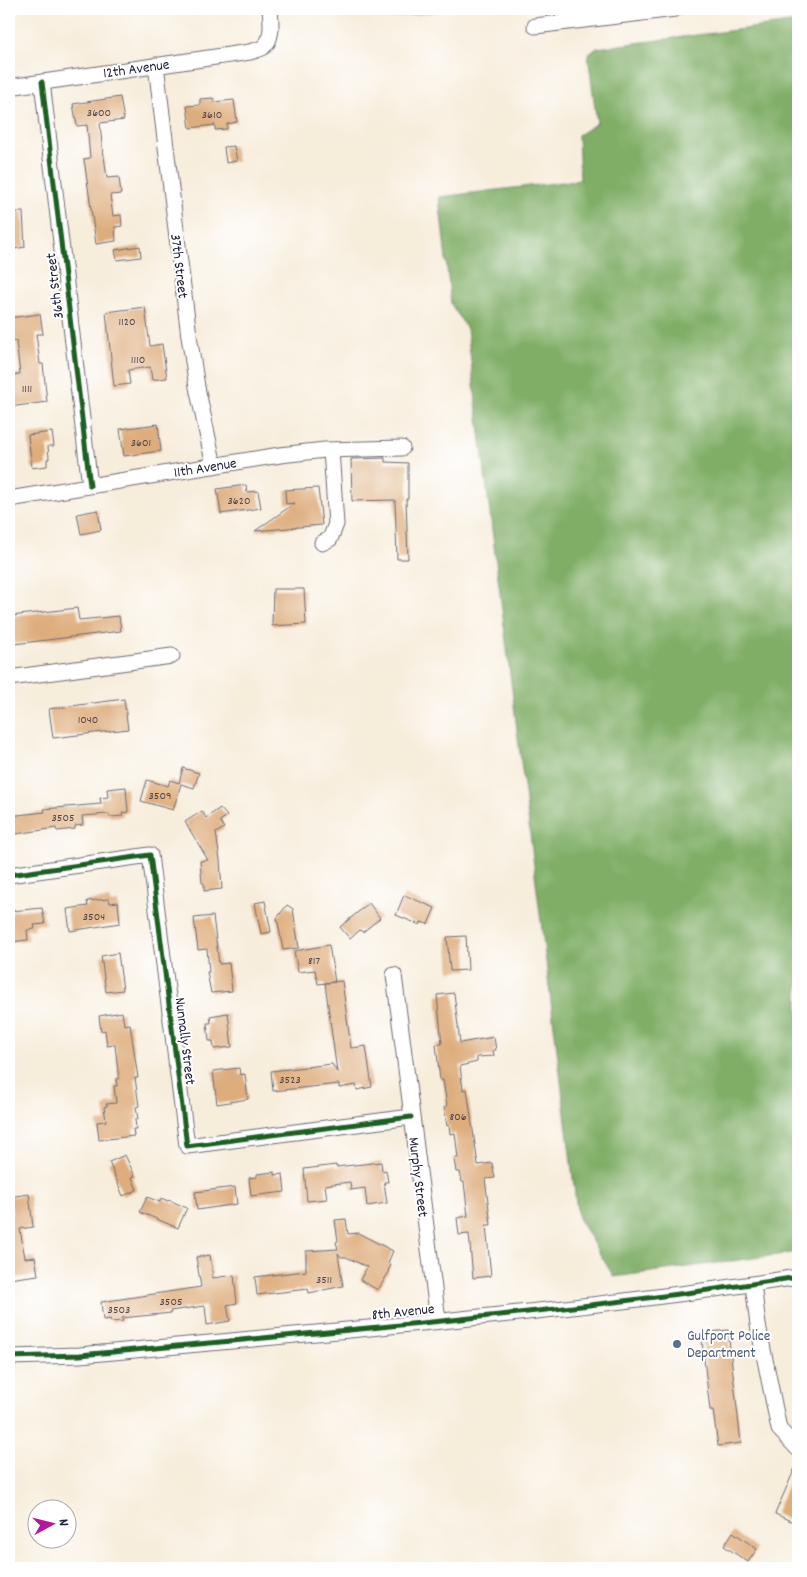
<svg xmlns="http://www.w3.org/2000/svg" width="807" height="1577" font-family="Dekko,sans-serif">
<rect width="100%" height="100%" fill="#fff"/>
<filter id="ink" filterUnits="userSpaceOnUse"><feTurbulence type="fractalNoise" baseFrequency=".02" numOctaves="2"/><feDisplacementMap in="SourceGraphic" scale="10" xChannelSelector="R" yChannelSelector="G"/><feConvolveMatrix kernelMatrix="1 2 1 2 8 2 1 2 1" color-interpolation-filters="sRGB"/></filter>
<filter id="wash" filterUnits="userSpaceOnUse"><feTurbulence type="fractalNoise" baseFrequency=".0096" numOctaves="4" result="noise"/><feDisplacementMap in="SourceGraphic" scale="20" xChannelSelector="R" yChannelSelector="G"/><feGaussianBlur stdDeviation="1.12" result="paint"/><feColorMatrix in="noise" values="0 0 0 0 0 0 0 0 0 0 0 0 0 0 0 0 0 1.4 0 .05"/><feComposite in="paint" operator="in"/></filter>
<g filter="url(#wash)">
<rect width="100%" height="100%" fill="#f7eddb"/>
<!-- forest -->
<path fill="#80ae66" stroke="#516850" d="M388 9H449L389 18Z
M798 22V1252L614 1277 578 1218 467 329 451 304 439 197 580 180 578 135 597 123 588 55 597 48Z"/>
<g id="blocks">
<!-- building -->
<path fill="#dead7d" d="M120 97 124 120 100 123 103 156H104L107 178 119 177 121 194 110 195 113 216 121 215 122 226 115 227 116 241 96 244 84 159 90 158 87 125 77 126 73 104Z
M213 98 214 102 234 100 237 122 227 124V129L215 130V125L190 128 187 106 200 105V99Z
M234 146 237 161 226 163 224 147Z
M20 212H23L25 247 9 250V213Z
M140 246 141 257 117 260 115 250Z
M145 307 150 346 162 344 167 378 152 380 150 367 128 370 130 384 114 386 106 312Z
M40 314 43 334H36L40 364H43L47 402 9 407V375L20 374 16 341 9 342V318Z
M158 424 161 451 124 456 120 429Z
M52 432 54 446H48L49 459H47V466L32 468 28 435Z
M385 458V462L408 463V499H406L408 559H397L395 500 352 501 351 459Z
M246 485 247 492 258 491 261 508 221 514 217 489Z
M318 488 322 525 255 531 295 503 286 504 285 490Z
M98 510 101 530 81 534 77 514Z
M273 589H304L306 624 272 626Z
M77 608 79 620 119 616 121 631 14 644 11 616Z
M124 699 128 729 53 738 49 709Z
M183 768 199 773 194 788 181 784 173 810 141 801 147 780 168 786 170 780 179 783Z
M126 787 128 812 122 813 123 816 110 817 109 814 82 816 83 825 75 826V829L57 831 56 828 9 835V816L45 812 44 809 101 804 100 798 108 797 107 789Z
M220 808 227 816 220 821 224 828 216 833 220 860 222 889 204 891V883H202L200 861 208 860 185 822 202 811 206 818Z
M404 895 435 908 428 924 421 922 420 925 396 915Z
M109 899 110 903 118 902 120 923 70 931 67 909 88 906 87 901Z
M265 901 271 932 261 934 255 903Z
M369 903 380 918 363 932 360 930 350 939 340 927Z
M287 905 293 909 299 948 283 950 277 918Z
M42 908 45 924 34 925 35 929 27 930 28 940 10 942 9 914H12V911Z
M213 916 219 964 229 963 232 991 211 993 207 972H209L207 949 198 950 194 918Z
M466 936 468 970 450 971 447 937Z
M329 945 335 982 318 984 315 970 298 972 294 951Z
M118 953 123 990 106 992 101 956Z
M342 981 351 1048 366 1046 372 1087 357 1090 356 1085 339 1088V1084L273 1091 271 1071 332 1064 337 1072 325 983Z
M454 993 460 1043 494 1037 496 1050H493L494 1056 477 1057V1062L460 1066 463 1090 467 1089 478 1165 492 1163 495 1178 485 1179 491 1225H486L491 1276 473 1278 469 1234 459 1235 457 1218 468 1216 464 1182H462L460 1172H456L454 1158H458L455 1133 450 1134 449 1125 447 1126 444 1107H447L443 1080H440L436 1044H442L437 995Z
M122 1012 124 1025 130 1024 138 1078H135L139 1106 136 1107 138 1119H135L136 1129H133L134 1136 99 1140 97 1122 106 1121 104 1107 107 1106 106 1104 116 1103 114 1086H117L116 1079H119L115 1045 107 1046 105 1030 101 1031 99 1016Z
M228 1013 232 1047 214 1049 213 1041H209L207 1023H211L210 1016Z
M239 1068 240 1075 245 1074 248 1099 217 1104 213 1071Z
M125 1155 135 1176 132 1177 137 1190 123 1196 109 1162Z
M381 1162 382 1171 386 1170 388 1182H384L387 1203 367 1206 365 1188 351 1190 350 1182 325 1185 327 1199 307 1201 304 1169 336 1165V1167Z
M275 1172V1175L283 1174 285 1192 251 1196 249 1178 257 1177V1174Z
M235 1187 237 1204 197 1210 195 1192Z
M29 1194 33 1227 20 1229 25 1258 35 1257 38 1275 9 1279V1214H12L9 1197Z
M147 1197 160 1202 161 1198 168 1201 169 1200 187 1208 178 1228 140 1212Z
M346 1219 348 1234 358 1233 393 1251 388 1263 391 1265 388 1271 389 1272 378 1290 360 1280 367 1267 346 1257H341L338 1253 343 1286 309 1293 308 1289 257 1295 255 1277 306 1271V1251L338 1249 336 1242 338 1241 335 1220Z
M210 1255 213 1278 234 1275 237 1303 227 1305 230 1321 207 1325 205 1306 170 1311 171 1313 122 1318 123 1321 111 1322 110 1319 103 1320 101 1302 201 1287 196 1257Z
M728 1330 741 1443 718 1446 713 1410H710L701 1333Z
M798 1461V1524L775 1514Z
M733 1532 757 1549 748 1562 724 1546Z"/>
</g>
</g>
<g filter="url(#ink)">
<use href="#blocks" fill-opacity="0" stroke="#6d6973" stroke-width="1"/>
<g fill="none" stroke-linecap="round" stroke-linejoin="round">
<!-- minor casing -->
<g stroke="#6d6973" stroke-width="17">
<path id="minor" d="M535 26 675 9
M156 65 189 336 197 387 214 466
M42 82 90 486
M9 87 250 52C253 51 258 50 262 48 274 40 271 21 270 9
M9 499 280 455 325 450 402 448
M322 543 330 539 336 524 331 450
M9 678 172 656
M9 875 150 855 187 1146 411 1117
M394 975 438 1320
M753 1284 758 1325 779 1429 798 1449
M9 1357 80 1355C320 1332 560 1314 798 1277"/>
</g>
<!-- minor -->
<use href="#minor" stroke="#fff" stroke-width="15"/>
<!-- cycleway casing -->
<g stroke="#fff" stroke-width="8">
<path id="cycleway" d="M42 82 90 486
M9 875 150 855 187 1146 411 1117
M9 1357 80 1355C320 1332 560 1314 798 1277"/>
</g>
<!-- cycleway -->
<use href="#cycleway" stroke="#1b5e20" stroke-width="5"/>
</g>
</g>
<!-- markers -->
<circle fill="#5c6f8a" stroke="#fff" stroke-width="2" cx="677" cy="1344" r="5"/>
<g text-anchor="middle" stroke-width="4" stroke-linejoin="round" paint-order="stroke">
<!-- number labels -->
<g font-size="12" fill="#51454c">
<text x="99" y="116">3600</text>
<text x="212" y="118">3610</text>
<text x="127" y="325">1120</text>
<text x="138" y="363">1110</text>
<text x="27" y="392">1111</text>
<text x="141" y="446">3601</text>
<text x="239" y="504">3620</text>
<text x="88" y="723">1040</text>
<text x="160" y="799">3509</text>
<text x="63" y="821">3505</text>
<text x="94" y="920">3504</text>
<text x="314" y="964">817</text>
<text x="290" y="1083">3523</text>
<text x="458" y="1120">806</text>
<text x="324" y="1283">3511</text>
<text x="171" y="1305">3505</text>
<text x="119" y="1313">3503</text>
</g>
<!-- street labels -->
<g font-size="15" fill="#22223b" stroke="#fff">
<text transform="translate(136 68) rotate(-8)" y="5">12th Avenue</text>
<text transform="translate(180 266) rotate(83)" y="5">37th Street</text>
<text transform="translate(54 286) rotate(-97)" y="5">36th Street</text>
<text transform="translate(205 467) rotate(-9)" y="5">11th Avenue</text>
<text transform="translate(186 1041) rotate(83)" y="5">Nunnally Street</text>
<text transform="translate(419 1177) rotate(83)" y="5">Murphy Street</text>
<text transform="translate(403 1311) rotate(-6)" y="5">8th Avenue</text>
</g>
<!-- service labels -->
<g font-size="15" fill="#4e5e75" stroke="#fff" text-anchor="start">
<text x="687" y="1340">Gulfport Police<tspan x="687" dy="17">Department</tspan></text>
</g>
</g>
<!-- margin -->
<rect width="807" height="1577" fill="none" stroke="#fff" stroke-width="30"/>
<!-- north arrow -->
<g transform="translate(52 1524) rotate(83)"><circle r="24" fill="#ffffff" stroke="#a7a7b1"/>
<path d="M0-4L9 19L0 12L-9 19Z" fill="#b5179e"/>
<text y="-8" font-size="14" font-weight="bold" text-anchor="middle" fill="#22223b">N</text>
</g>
</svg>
